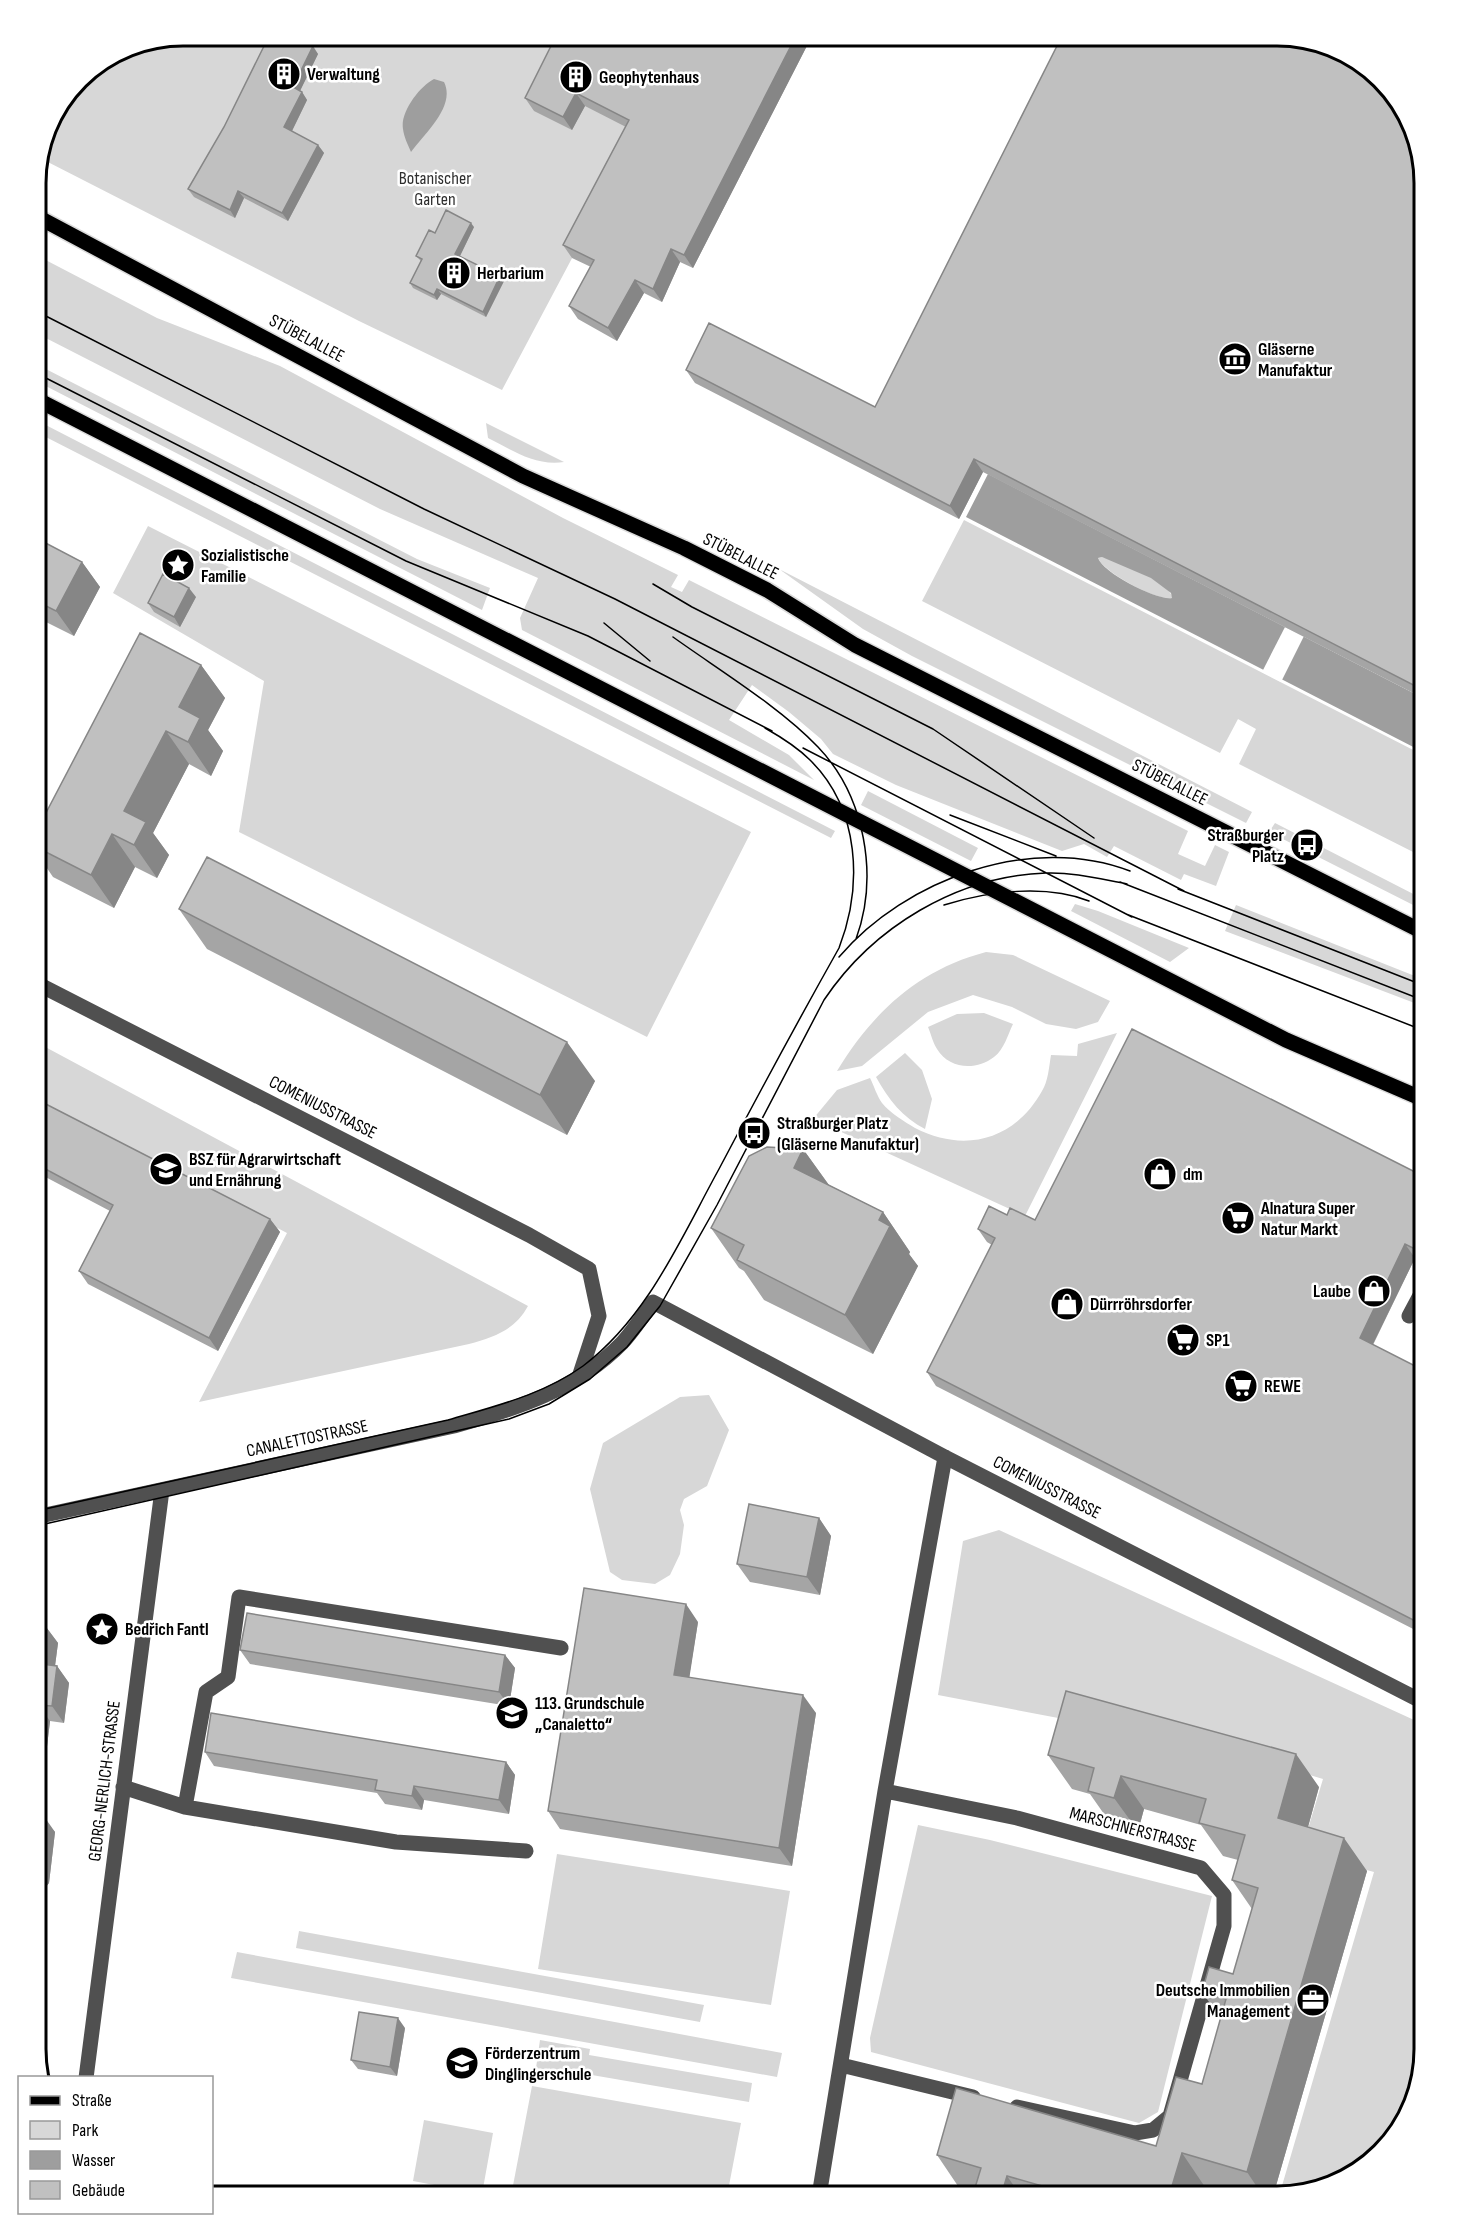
<svg xmlns="http://www.w3.org/2000/svg" width="1461" height="2232" font-family="'Sofia Sans Condensed',sans-serif">
<rect width="100%" height="100%" fill="#fff"/>
<!-- green -->
<path fill="#d7d7d7" d="M183 36H690L502 390 359 321 40 158 47 127 79 79 127 47Z
M36 255 157 318 280 366 563 518 678 575 671 587 682 592 689 580 1188 831 1178 854 1205 866 1215 845 1229 852 1216 886 1184 874 1181 880 1114 846 1107 857 1084 844 1062 851 896 785 833 754 821 739 789 712 752 685 729 720 789 755 814 780 522 630 520 618 538 578 380 509 36 333Z
M36 364 417 559 490 588 482 610 36 381Z
M36 420 835 831 831 838 36 432Z
M486 423 564 462C535 466 514 451 488 438Z
M964 520 1425 756V858L1239 764 1256 729 1238 719 1220 753 922 601Z
M148 526 751 832 647 1037 239 832 264 681 113 593Z
M1102 557C1119 560 1168 581 1173 598 1158 602 1103 572 1098 558Z
M779 569 1252 812 1246 823 912 656 863 629Z
M868 791 978 848 971 861 861 805Z
M1275 823 1425 900V911L1269 832Z
M1075 904 1098 911 1189 948 1170 962 1071 911Z
M1236 905 1425 980V1007L1225 931Z
M986 952 1013 955 1110 1001 1098 1022 1076 1029 1046 1024 1012 1007 973 995 928 1012 862 1066 837 1071C873 1012 918 970 986 952Z
M984 1013 1013 1024C1008 1034 1004 1050 994 1057 976 1071 949 1069 937 1049 933 1043 931 1034 928 1027L957 1014Z
M1117 1033 1025 1216 813 1119 837 1090 870 1078C874 1086 877 1096 882 1103 890 1113 905 1122 915 1128 964 1153 1014 1141 1042 1091 1048 1082 1049 1067 1051 1055L1077 1056 1078 1044Z
M36 1042 528 1306C515 1330 494 1337 469 1344L199 1402 287 1233 36 1101Z
M905 1053 922 1070 932 1099 925 1129C903 1118 888 1099 876 1077Z
M709 1395 729 1430 707 1486 684 1499 680 1510 684 1525 680 1554 670 1575 655 1584 622 1580 610 1572 590 1489 603 1443 680 1397Z
M999 1530 1425 1725V2049L1405 2123 1351 2176 1279 2196 1374 1872 1301 1852 1323 1779 1113 1716 1090 1724 938 1695 963 1541Z
M918 1825 990 1840 1212 1896 1158 2112 1139 2123 871 2052 870 2038Z
M557 1854 790 1891 771 2005 538 1969Z
M299 1931 704 2005 700 2022 296 1948Z
M237 1952 782 2053 777 2077 231 1978Z
M540 2040 590 2049 589 2055 752 2083 749 2102 586 2074 585 2077 536 2068Z
M532 2086 741 2123 727 2196H511Z
M424 2120 493 2133 482 2194 413 2181Z"/>
<!-- water -->
<path fill="#9e9e9e" fill-rule="evenodd" d="M434 79 444 82C456 106 425 133 411 152 408 145 404 137 403 129 400 112 420 86 434 79Z
M988 474 1425 699V720H1413L1425 733V753L966 517ZM1102 557 1151 578 1171 593 1172 598C1158 601 1103 573 1098 558Z"/>
<!-- pier -->
<path fill="#fff" d="M1285 627 1304 636 1281 682 1262 672Z"/>
<g fill="none" stroke-linecap="round" stroke-linejoin="round">
<!-- major casing -->
<g stroke="#dbdbdb" stroke-width="18">
<path id="major" d="M36 216 523 476 684 548 767 590 855 645 1425 933
M36 399 1286 1040 1425 1100"/>
</g>
<!-- minor -->
<path stroke="#505050" stroke-width="15" d="M36 983 529 1235 589 1269 599 1316 579 1377
M1409 1316 1425 1286
M36 1517 454 1426C516 1409 576 1390 622 1343 633 1331 643 1316 653 1302L945 1457 1425 1703
M123 1787 185 1807 396 1842 526 1851
M885 1791 1017 1818 1201 1868 1224 1895V1926L1170 2116 1153 2130 1135 2133 1017 2107
M185 1807 206 1692 228 1677 239 1597 561 1648
M841 2065 973 2097
M86 2078 162 1490
M819 2196 885 1791 945 1457"/>
<!-- major -->
<use href="#major" stroke="#000" stroke-width="15"/>
<!-- tram -->
<path stroke="#000" stroke-width="1.5" d="M36 311 424 509 615 599 1184 891
M36 373 406 561 588 636 772 731
M653 584 692 607 933 729 1094 838
M604 623 650 661
M673 637C719 670 780 707 818 747 865 796 879 876 856 939
M803 748 1132 917
M950 815 1056 856
M1120 882 1425 1001
M1178 889 1425 986
M944 905C988 891 1046 884 1089 901
M1126 914 1425 1031
M839 957C905 879 1032 833 1130 871
M36 1511 448 1420C495 1406 543 1395 583 1366 648 1317 681 1238 719 1169 758 1095 798 1021 839 948 863 886 860 809 810 760 797 747 781 737 765 728
M36 1526 509 1419 549 1404 590 1379 627 1347 660 1306 717 1205 824 1000C873 927 957 876 1046 873 1073 872 1100 879 1127 884"/>
</g>
<!-- wall -->
<path fill="#a5a5a5" d="M269 36H311L307 43 318 54 300 91 302 92 307 100 292 131 318 145 324 153 288 221 244 198 235 218 194 197 188 189 224 127Z
M556 36H812L693 268 680 262 662 302 644 293 617 341 578 319 569 306 591 267 572 258 563 245 626 127 585 106 572 130 534 111 525 98Z
M1425 183V699L983 472 959 519 695 383 686 370 875 407Z
M474 227 460 256 504 281 486 317 441 294 437 300 413 288 410 283 421 261 416 256 435 233Z
M36 538 82 562 100 587 74 636 36 617Z
M196 597 180 627 154 612 148 603Z
M201 665 225 698 208 730 223 751 211 776 189 764 153 833 169 855 157 878 135 867 114 908 53 877 36 852V832Z
M179 909 595 1081 567 1135 207 949Z
M36 1099 270 1219 280 1232 218 1351 88 1284 79 1271 110 1211 36 1172Z
M803 1149 829 1185 883 1212 910 1252 909 1254 918 1266 873 1354 764 1300 744 1271 739 1268 711 1228Z
M1425 1177V1263L1415 1258 1373 1345 1425 1371V1635L936 1386 927 1372 992 1245 987 1242 978 1229 1007 1215 1035 1220Z
M819 1518 831 1536 820 1595 750 1582 737 1564Z
M36 1596 47 1611 45 1627H46L58 1643 55 1666H57L69 1683 64 1723 50 1721 39 1815 55 1832 49 1883 36 1899Z
M698 1622 689 1677 816 1713 792 1866 560 1829 548 1811Z
M240 1650 505 1655 515 1668 509 1706 250 1664Z
M205 1752 506 1762 515 1775 509 1814 424 1800 422 1810 385 1804 377 1793 214 1766Z
M1048 1755 1319 1787 1308 1827 1367 1871 1273 2196H1238L1205 2187 1202 2196H978L976 2193 960 2189 937 2155 1156 2146 1202 2084 1221 2019 1202 1992 1233 1974 1252 1909 1232 1880 1238 1860 1223 1856 1201 1825 1144 1809 1138 1831 1111 1824 1090 1794 1072 1789Z
M405 2028 397 2076 358 2069 351 2060Z"/>
<!-- shaded-wall -->
<path fill="#868686" d="M302 36H311L305 47 300 39Z
M796 36H812L693 268 684 255Z
M313 46 318 54 298 95 293 87Z
M302 92 307 100 290 135 284 127Z
M576 93 585 106 572 130 563 117Z
M318 145 324 153 288 221 282 213Z
M238 191 244 198 235 218 230 210Z
M471 223 474 227 459 258 455 254Z
M671 249 680 262 662 302 653 289Z
M500 276 504 281 486 317 483 312Z
M635 280 644 293 617 341 608 328Z
M437 289 441 294 437 300 434 295Z
M974 459 983 472 959 519 950 506Z
M82 562 100 587 74 636 56 611Z
M189 588 196 597 180 627 174 617Z
M201 665 225 698 208 730 223 751 211 776 188 742 179 707Z
M166 731 189 764 153 833 169 855 157 878 134 845 124 811Z
M112 834 135 867 114 908 91 875Z
M567 1042 595 1081 567 1135 540 1095Z
M803 1149 831 1188 794 1168Z
M883 1212 910 1252 909 1254 918 1266 873 1354 845 1315 879 1220Z
M270 1219 280 1232 218 1351 209 1338Z
M1405 1244 1415 1258 1369 1352 1360 1338Z
M819 1518 831 1536 820 1595 807 1577Z
M36 1596 47 1611 43 1642 36 1631Z
M686 1604 698 1622 687 1693 674 1675Z
M46 1627 58 1643 53 1681 42 1664Z
M505 1655 515 1668 509 1706 499 1692Z
M57 1666 69 1683 64 1723 52 1706Z
M803 1695 816 1713 792 1866 779 1848Z
M38 1705 50 1721 37 1830 36 1828V1722Z
M1296 1754 1319 1787 1301 1852 1278 1818Z
M506 1762 515 1775 509 1814 499 1800Z
M1121 1776 1144 1809 1138 1831 1114 1798Z
M414 1786 424 1800 422 1810 412 1796Z
M43 1815 55 1832 49 1883 36 1899V1869Z
M1344 1838 1367 1871 1273 2196H1263L1247 2172Z
M36 1921 47 1938 36 2036Z
M398 2018 405 2028 397 2076 390 2067Z
M1182 2153 1205 2187 1202 2196H1169Z
M1007 2176 1021 2196H1001Z"/>
<!-- building -->
<path fill="#c0c0c0" stroke="#868686" stroke-width="1.5" d="M269 36H302L300 39 313 46 293 87 302 92 284 127 318 145 282 213 238 191 230 210 188 189 224 127Z
M556 36H796L684 255 671 249 653 289 635 280 608 328 569 306 594 260 563 245 629 120 576 93 563 117 525 98Z
M1062 36H1287L1352 56 1405 110 1425 183V691L974 459 950 506 686 370 709 323 875 407Z
M446 210 471 223 455 254 500 276 483 312 437 289 434 295 410 283 422 259 416 256 429 230 435 233Z
M36 538 82 562 56 611 36 601Z
M163 574 189 588 174 617 148 603Z
M140 633 201 665 179 707 200 718 188 742 166 731 124 811 146 822 134 845 112 834 91 875 36 847V832Z
M207 857 567 1042 540 1095 179 909Z
M1132 1029 1425 1177V1254L1405 1244 1360 1338 1425 1371V1626L927 1372 995 1238 978 1229 989 1206 1007 1215 1010 1208 1035 1220Z
M36 1099 270 1219 209 1338 79 1271 113 1205 36 1164Z
M767 1147 803 1149 794 1168 883 1212 879 1220 890 1226 845 1315 737 1260 744 1245 711 1228 749 1156Z
M749 1504 819 1518 807 1577 737 1564Z
M584 1588 686 1604 674 1675 803 1695 779 1848 548 1811Z
M247 1613 505 1655 499 1692 240 1650Z
M36 1626 46 1627 42 1664 57 1666 52 1706 38 1705 36 1722Z
M1066 1691 1296 1754 1278 1818 1344 1838 1247 2172 1182 2153 1169 2196H1077L1007 2176 1001 2196H992L974 2191 981 2168 937 2155 956 2088 1156 2146 1176 2077 1202 2084 1226 1999 1202 1992 1209 1967 1233 1974 1258 1888 1232 1880 1245 1835 1199 1823 1206 1799 1121 1776 1114 1798 1088 1791 1094 1768 1048 1755Z
M211 1713 506 1762 499 1800 414 1786 412 1796 375 1790 377 1780 205 1752Z
M36 1814 43 1815 38 1867 36 1869Z
M359 2012 398 2018 390 2067 351 2060Z"/>
<!-- icons -->
<defs>
<g id="building-disc" transform="scale(1.725)"><circle r="9.5" fill="#000" stroke="#fff"/><path d="M-4-6H4V6H1V3H-1V6H-4ZM-2.5-4.3h1.7v1.8h-1.7ZM.8-4.3h1.7v1.8H.8ZM-2.5-1h1.7V.8h-1.7ZM.8-1h1.7V.8H.8Z" fill="#fff"/></g>
<g id="museum-disc" transform="scale(1.725)"><circle r="9.5" fill="#000" stroke="#fff"/><path d="M0-6L6-3V-2H-6V-3ZM-5-1h2V3h-2ZM-1-1h2V3h-2ZM3-1h2V3H3ZM-6 4H6V6H-6Z" fill="#fff"/></g>
<g id="sight-disc" transform="scale(1.725)"><circle r="9.5" fill="#000" stroke="#fff"/><path d="M0-6L1.8-2.2L6-1.7L2.9 1.2L3.7 5.4L0 3.3L-3.7 5.4L-2.9 1.2L-6-1.7L-1.8-2.2Z" fill="#fff"/></g>
<g id="bus-disc" transform="scale(1.725)"><circle r="9.5" fill="#000" stroke="#fff"/><path d="M-5-6H5V4H4V6H2V4H-2V6H-4V4H-5ZM-3.5-4V0h7V-4ZM-3.5 1.2v1.5H-2V1.2ZM2 1.2v1.5H3.5V1.2Z" fill="#fff"/></g>
<g id="school-disc" transform="scale(1.725)"><circle r="9.5" fill="#000" stroke="#fff"/><path d="M0-5L7-2L0 1L-7-2ZM-4 1L0 2.5L4 1V4Q0 6-4 4Z" fill="#fff"/></g>
<g id="shop-disc" transform="scale(1.725)"><circle r="9.5" fill="#000" stroke="#fff"/><path d="M-5-2.5h2.3a2.7 3.5 0 0 1 5.4 0H5L5.5 6h-11ZM-1.5-2.5h3a1.5 2.3 0 0 0-3 0Z" fill="#fff"/></g>
<g id="supermarket-disc" transform="scale(1.725)"><circle r="9.5" fill="#000" stroke="#fff"/><path d="M-6-5.5h2.5l.6 2H6L4.5 2H-2.5L-4.4-4H-6ZM-1.5 3.2a1.3 1.3 0 1 0 .1 0ZM3 3.2a1.3 1.3 0 1 0 .1 0Z" fill="#fff"/></g>
<g id="office-disc" transform="scale(1.725)"><circle r="9.5" fill="#000" stroke="#fff"/><path d="M-6-3h4V-5.5h4V-3h4V5H-6ZM-1-4.5V-3h2v-1.5ZM-6 0V1H6V0Z" fill="#fff"/></g>
</defs>
<g fill-rule="evenodd">
<use href="#building-disc" x="284" y="74"/>
<use href="#building-disc" x="576" y="77"/>
<use href="#building-disc" x="454" y="273"/>
<use href="#museum-disc" x="1235" y="359"/>
<use href="#sight-disc" x="178" y="565"/>
<use href="#bus-disc" x="1307" y="845"/>
<use href="#bus-disc" x="754" y="1133"/>
<use href="#school-disc" x="166" y="1169"/>
<use href="#shop-disc" x="1160" y="1174"/>
<use href="#supermarket-disc" x="1238" y="1218"/>
<use href="#shop-disc" x="1374" y="1291"/>
<use href="#shop-disc" x="1067" y="1304"/>
<use href="#supermarket-disc" x="1183" y="1340"/>
<use href="#supermarket-disc" x="1241" y="1386"/>
<use href="#sight-disc" x="102" y="1629"/>
<use href="#school-disc" x="512" y="1713"/>
<use href="#office-disc" x="1313" y="2000"/>
<use href="#school-disc" x="462" y="2063"/>
</g>
<g text-anchor="middle" stroke-width="5" stroke-linejoin="round" paint-order="stroke">
<!-- poi labels -->
<g font-size="18" font-weight="bold" fill="#000" stroke="#fff" text-anchor="start">
<text x="307" y="80">Verwaltung</text>
<text x="599" y="83">Geophytenhaus</text>
<text x="477" y="279">Herbarium</text>
<text x="1258" y="355">Gläserne<tspan x="1258" dy="21">Manufaktur</tspan></text>
<text x="201" y="561">Sozialistische<tspan x="201" dy="21">Familie</tspan></text>
<text x="1284" y="841" text-anchor="end">Straßburger<tspan x="1284" dy="21">Platz</tspan></text>
<text x="777" y="1129">Straßburger Platz<tspan x="777" dy="21">(Gläserne Manufaktur)</tspan></text>
<text x="189" y="1165">BSZ für Agrarwirtschaft<tspan x="189" dy="21">und Ernährung</tspan></text>
<text x="1183" y="1180">dm</text>
<text x="1261" y="1214">Alnatura Super<tspan x="1261" dy="21">Natur Markt</tspan></text>
<text x="1351" y="1297" text-anchor="end">Laube</text>
<text x="1090" y="1310">Dürrröhrsdorfer</text>
<text x="1206" y="1346">SP1</text>
<text x="1264" y="1392">REWE</text>
<text x="125" y="1635">Bedřich Fantl</text>
<text x="535" y="1709">113. Grundschule<tspan x="535" dy="21">„Canaletto“</tspan></text>
<text x="1290" y="1996" text-anchor="end">Deutsche Immobilien<tspan x="1290" dy="21">Management</tspan></text>
<text x="485" y="2059">Förderzentrum<tspan x="485" dy="21">Dinglingerschule</tspan></text>
</g>
<!-- park labels -->
<g font-size="18" fill="#2e2e2e" stroke="#fff">
<text x="435" y="184">Botanischer<tspan x="435" dy="21">Garten</tspan></text>
</g>
<!-- street labels -->
<g font-size="18" fill="#000" stroke="#fff">
<text transform="translate(307 338) rotate(28)" y="6">STÜBELALLEE</text>
<text transform="translate(741 556) rotate(27)" y="6">STÜBELALLEE</text>
<text transform="translate(1170 782) rotate(27)" y="6">STÜBELALLEE</text>
<text transform="translate(323 1107) rotate(27)" y="6">COMENIUSSTRASSE</text>
<text transform="translate(307 1438) rotate(-12)" y="6">CANALETTOSTRASSE</text>
<text transform="translate(1047 1487) rotate(27)" y="6">COMENIUSSTRASSE</text>
<text transform="translate(104 1781) rotate(-83)" y="6">GEORG-NERLICH-STRASSE</text>
<text transform="translate(1133 1829) rotate(15)" y="6">MARSCHNERSTRASSE</text>
</g>
</g>
<!-- crop -->
<path d="M0 0H1461V2232H0ZM183 46H1277A137 137 0 0 1 1414 183V2049A137 137 0 0 1 1277 2186H183A137 137 0 0 1 46 2049V183A137 137 0 0 1 183 46Z" fill="#fff" fill-rule="evenodd"/>
<path fill="none" stroke="#000" stroke-width="3" d="M183 46H1277A137 137 0 0 1 1414 183V2049A137 137 0 0 1 1277 2186H183A137 137 0 0 1 46 2049V183A137 137 0 0 1 183 46Z"/>
<!-- legend -->
<rect x="18" y="2076" width="195" height="138" fill="#ffffff" stroke="#999999" stroke-width="1.5"/>
<rect x="30" y="2096" width="30" height="9" fill="#000000" stroke="#999999" stroke-width="1.5"/>
<text x="72" y="2106" font-size="18" fill="#000000">Straße</text>
<rect x="30" y="2121" width="30" height="18" fill="#d7d7d7" stroke="#999999" stroke-width="1.5"/>
<text x="72" y="2136" font-size="18" fill="#000000">Park</text>
<rect x="30" y="2151" width="30" height="18" fill="#9e9e9e" stroke="#999999" stroke-width="1.5"/>
<text x="72" y="2166" font-size="18" fill="#000000">Wasser</text>
<rect x="30" y="2181" width="30" height="18" fill="#c0c0c0" stroke="#999999" stroke-width="1.5"/>
<text x="72" y="2196" font-size="18" fill="#000000">Gebäude</text>
</svg>
